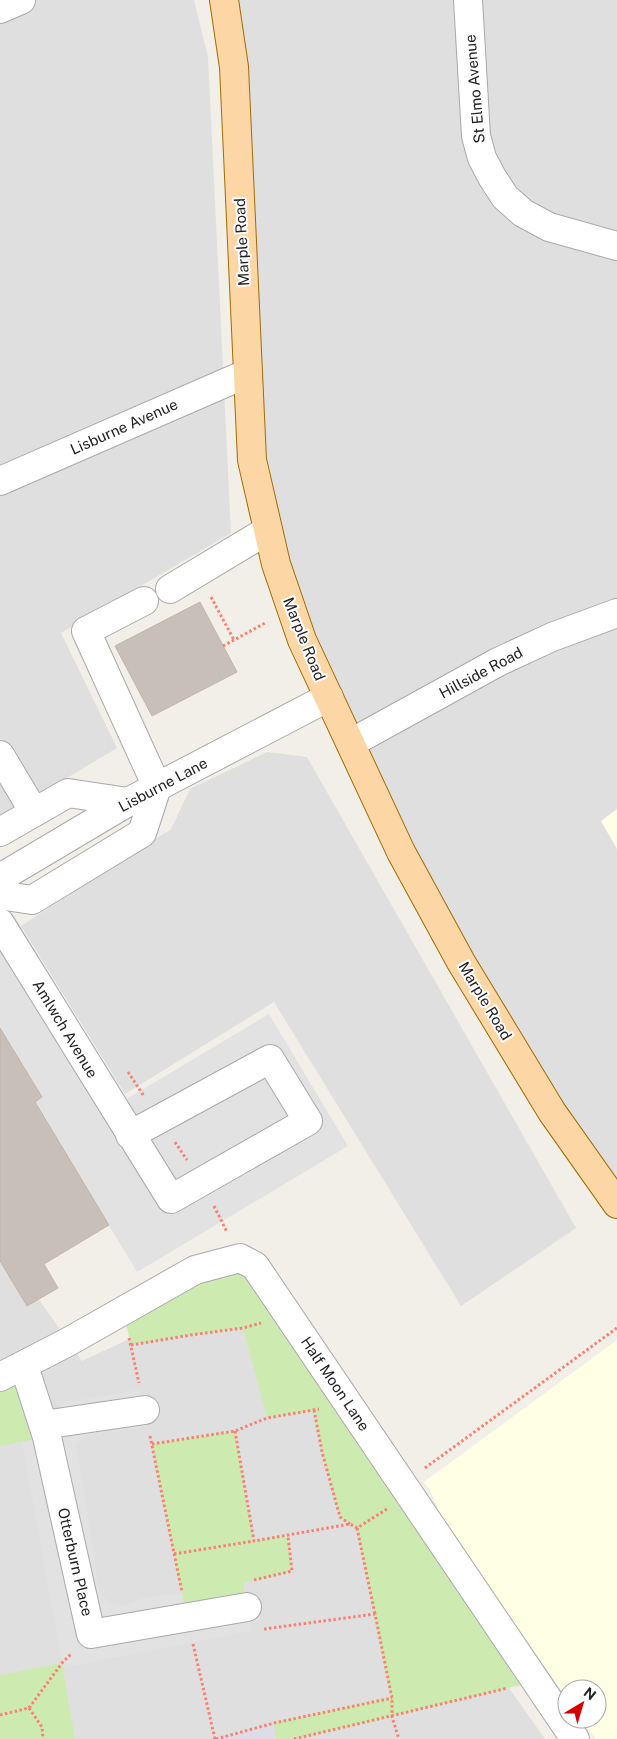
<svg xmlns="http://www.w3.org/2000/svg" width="617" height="1739" font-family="'Public Sans',sans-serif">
<rect width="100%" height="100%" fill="#f2efe9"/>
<!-- residential -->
<path fill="#e0dfdf" d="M0 0H194L208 57 231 533 61 633 117 748 0 818Z
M224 0H617V1204L552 1112 351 743 252 460Z
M267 752 307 757 576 1228 461 1306 274 1002 125 1094 21 926 171 829 190 789Z
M0 1244 82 1361 204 1304 246 1314 545 1739H0Z"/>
<!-- education -->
<path fill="#ffffe5" d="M617 809V849L601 821Z
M617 1340V1739H596L581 1719H597V1689H567V1698L446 1527 431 1492 424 1482Z"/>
<!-- grass -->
<path fill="#cdebb0" d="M240 1258 536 1681 392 1717 294 1739H276L274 1723 391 1697 357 1529 340 1517 322 1452 314 1411 267 1418 243 1328 191 1335 131 1345 123 1311Z
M24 1366 47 1437 0 1446V1377Z
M235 1431 254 1541 288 1536 292 1571 243 1583 247 1607 186 1616 152 1444Z
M62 1663 75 1739H0V1675Z"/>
<!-- parking -->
<path fill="#e2e2e2" d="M11 911 125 1100 269 1014 348 1146 137 1272 35 1102 42 1097 0 1028V918Z
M140 1390 148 1426 86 1436 76 1444 100 1594 111 1603 123 1606 146 1597 182 1593 186 1616 247 1607 251 1631 73 1666 62 1663 22 1442 47 1437 43 1425 62 1403Z"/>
<!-- plaza -->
<path fill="#dddde8" d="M274 1723 276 1739H216Z"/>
<!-- building -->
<path fill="#c7bfb8" stroke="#c4b6ab" d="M200 602 237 672 152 716 115 646Z
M0 1028 42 1097 35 1102 109 1225 44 1264 58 1288 27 1306 0 1261Z"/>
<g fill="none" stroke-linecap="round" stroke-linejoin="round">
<!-- minor casing -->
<g stroke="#a9a9a9" stroke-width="30">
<path id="minor" d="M468 0 476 136 482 158 492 177 505 197 523 213 549 227 617 246
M0 9 21 0
M0 481 248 373
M170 589 268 530
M351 743 498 662 552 637 617 613
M0 755 34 812
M0 832 68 793 128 802
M0 878 128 802 329 697
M0 895 32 900 142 833 157 787 86 631 144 601
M0 923 171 1199 308 1121 270 1059 130 1135
M24 1366 47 1437 91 1634 247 1607
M0 1377 68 1342 195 1270 240 1258 255 1266 575 1739
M43 1425 145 1410"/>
</g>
<!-- major casing -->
<g stroke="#a06b00" stroke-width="30">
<path id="major" d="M224 0 234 67 252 460 276 564 302 640 401 852 461 962 552 1112 617 1204"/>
</g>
<!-- path -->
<path stroke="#fa8072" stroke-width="3" stroke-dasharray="2.5 2.5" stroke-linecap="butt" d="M211 597 234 640
M223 646 267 622
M128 1072 144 1096
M175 1142 187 1160
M214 1206 227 1232
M129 1338 139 1383
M131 1345 191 1335 243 1328 261 1323
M314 1410 322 1452 340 1517 350 1524
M235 1431 254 1541 350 1524 357 1528 387 1509
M150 1436 182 1592
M152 1444 235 1431 267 1418 319 1409
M425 1468 617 1328
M357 1528 375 1614
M174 1554 254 1541
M254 1580 292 1571 288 1536
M264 1629 375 1614 392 1698V1717L399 1739
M193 1644 215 1739
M29 1708 42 1727 43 1739
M0 1715 29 1708 62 1663 72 1653
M216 1739 274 1723 392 1698
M294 1739 508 1688"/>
<!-- minor -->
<use href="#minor" stroke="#fff" stroke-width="28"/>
<!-- major -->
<use href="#major" stroke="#fcd6a4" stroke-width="28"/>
</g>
<g text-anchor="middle" stroke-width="4" stroke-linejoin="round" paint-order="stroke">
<!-- street labels -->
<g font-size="15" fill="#222" stroke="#fff">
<text transform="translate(475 89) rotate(-95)" y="5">St Elmo Avenue</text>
<text transform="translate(242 242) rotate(-93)" y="5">Marple Road</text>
<text transform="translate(124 427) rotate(-24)" y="5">Lisburne Avenue</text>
<text transform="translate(304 639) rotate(68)" y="5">Marple Road</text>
<text transform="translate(481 673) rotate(-28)" y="5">Hillside Road</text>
<text transform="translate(163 785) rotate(-28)" y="5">Lisburne Lane</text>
<text transform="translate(485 1001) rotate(59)" y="5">Marple Road</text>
<text transform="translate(65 1029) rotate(59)" y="5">Amlwch Avenue</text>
<text transform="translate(335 1384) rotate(56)" y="5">Half Moon Lane</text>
<text transform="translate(75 1562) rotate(77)" y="5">Otterburn Place</text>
</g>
</g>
<!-- north arrow -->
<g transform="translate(582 1704) rotate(38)"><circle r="24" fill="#ffffff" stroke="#a7a7a7"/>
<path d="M0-4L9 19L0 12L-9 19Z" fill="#d40000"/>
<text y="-8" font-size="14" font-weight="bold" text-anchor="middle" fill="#222222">N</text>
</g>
</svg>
